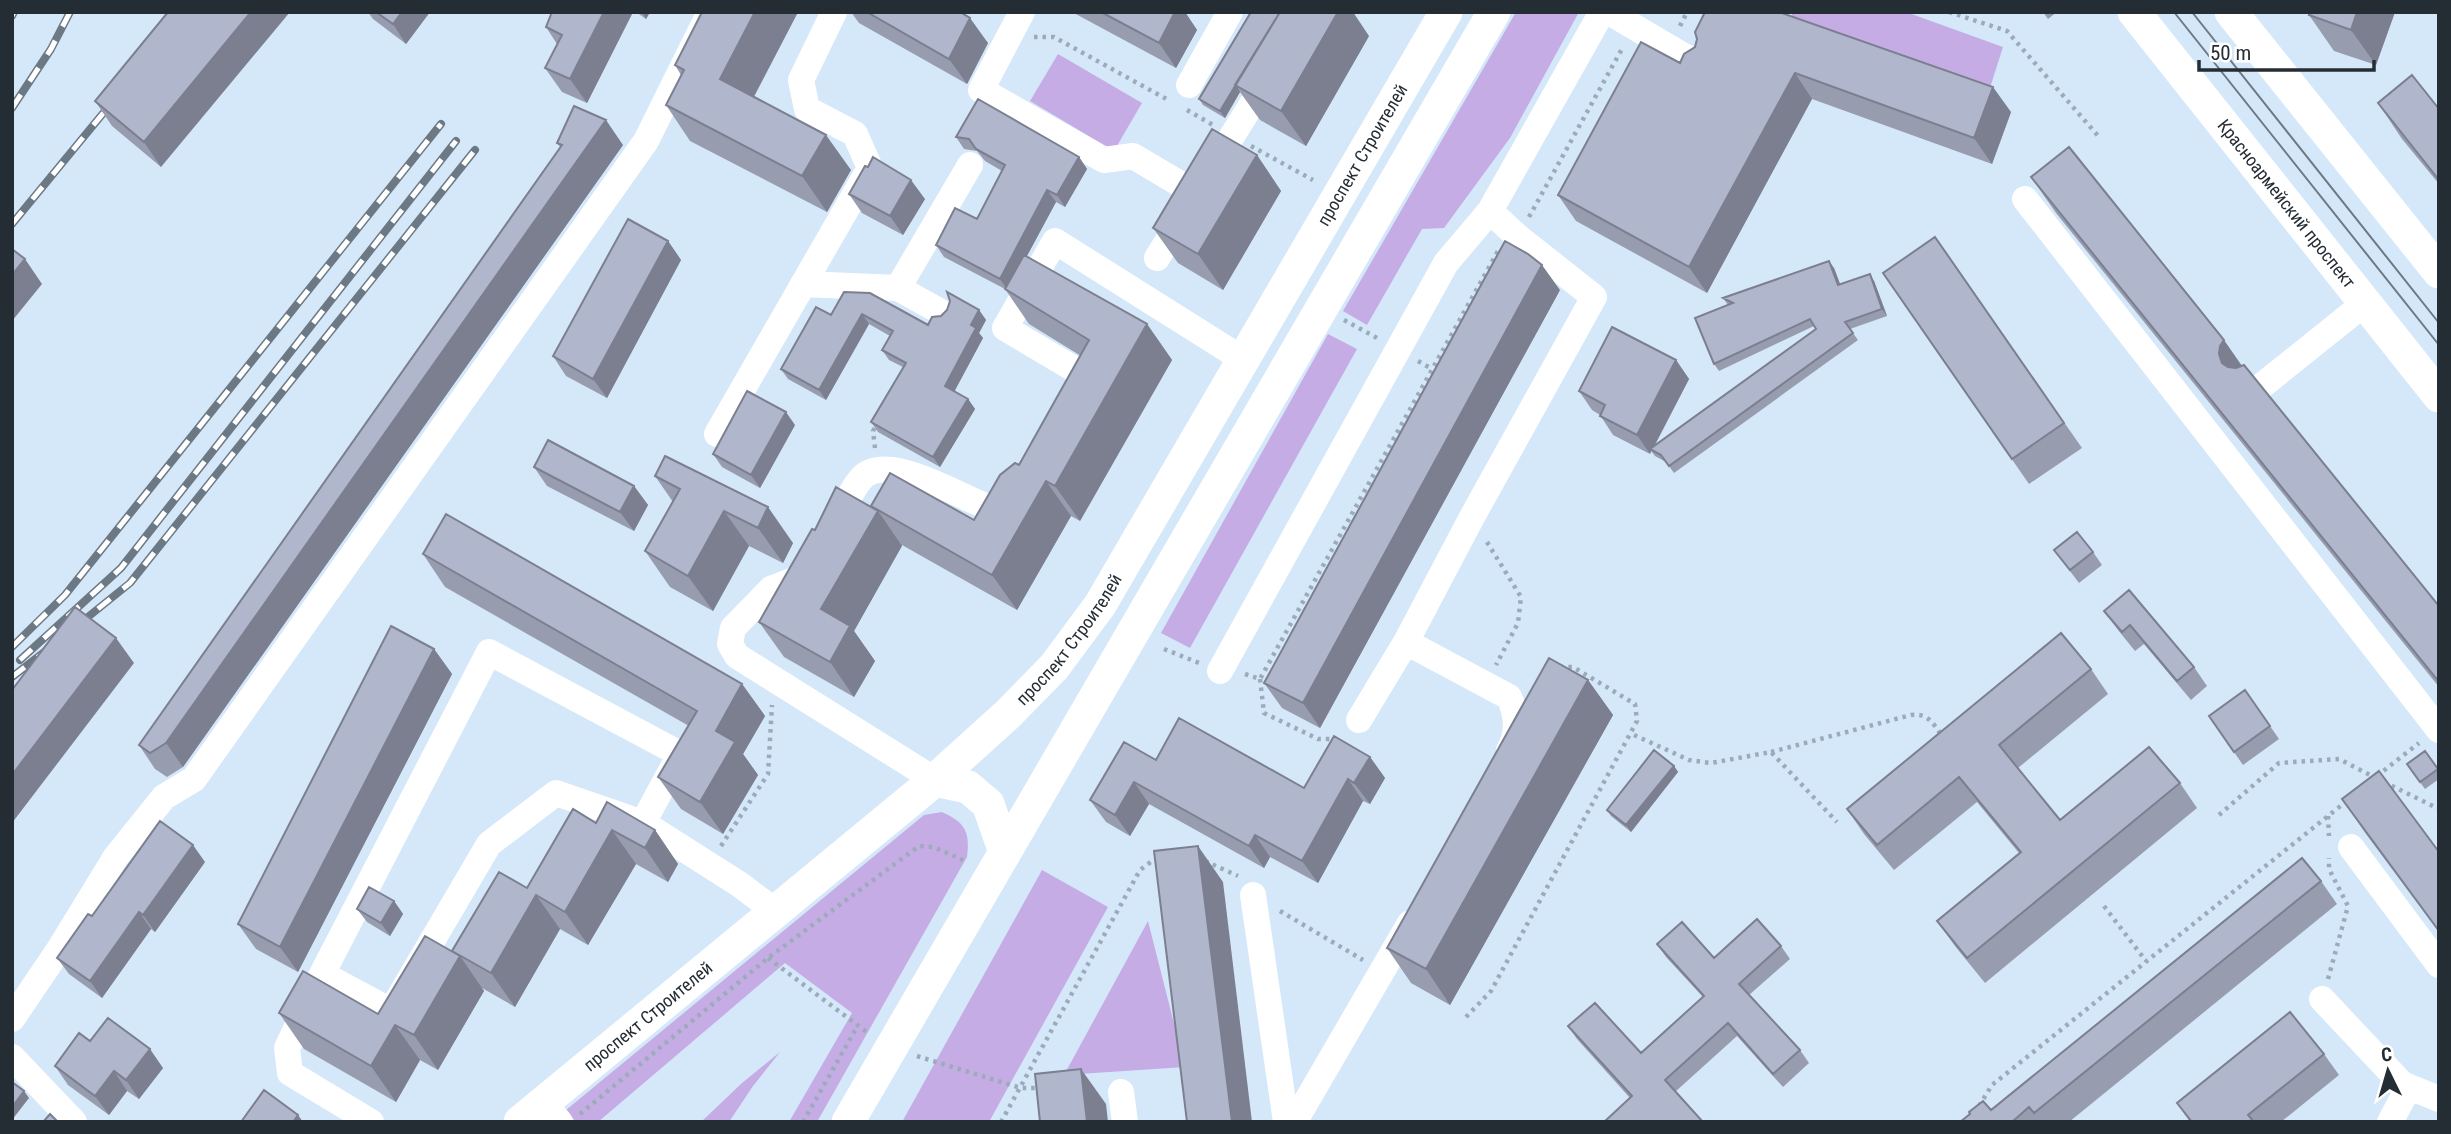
<svg xmlns="http://www.w3.org/2000/svg" width="2451" height="1134" font-family="'Roboto Condensed',sans-serif">
<rect width="100%" height="100%" fill="#d4e8fa"/>
<!-- green -->
<path fill="#c6ace5" d="M1516 12H1579L1510 138 1444 228 1422 229 1367 325 1343 311Z
M1793 12H1906L2003 47 1988 94 1789 23Z
M1058 54 1142 103 1114 151 1030 101Z
M1328 334 1357 349 1190 648 1161 633Z
M942 812C966 823 970 832 967 857L817 1122H789L852 1013 785 963 598 1122H576L566 1110 924 815Z
M1042 870 1108 907 989 1122H902Z
M1148 921 1185 1067 1064 1075Z
M780 1052 753 1086 729 1122H701L742 1083Z"/>
<g fill="none" stroke-linecap="round" stroke-linejoin="round">
<!-- path -->
<path stroke="#9babba" stroke-width="4.5" stroke-dasharray="3.5 5" stroke-linecap="butt" d="M1949 12 2007 31 2099 137
M1680 26 1687 12
M1034 37H1054L1170 101
M1187 110 1213 125
M1251 146 1313 180
M1529 217 1623 47
M1344 320 1379 339
M1418 361 1432 369
M875 448 873 431 877 424
M1487 542 1521 597 1518 623 1496 665
M1164 649 1199 663
M1245 674 1260 679 1498 251
M1260 679 1264 713 1318 739H1335
M1634 735 1689 760 1711 763 1771 752 1837 822
M1771 752 1911 715C1928 713 1933 723 1942 736
M2377 776 2419 743
M2384 782 2439 809
M2219 815 2279 763 2339 759 2376 778
M2328 816 2329 836
M721 846 768 774 772 705
M1205 861 1238 876
M2104 906 2146 961
M1280 911 1363 960
M768 958 868 1033
M2328 979 2348 906 2329 869V858
M1466 1017 1491 991 1637 721 1635 704 1573 667H1559
M917 1056 1021 1088H1040
M1979 1106 1992 1085 2348 800
M580 1114 768 958 919 846 933 847 963 860
M803 1122 857 1027
M1001 1122 1140 870 1152 861 1160 859"/>
<!-- minor -->
<path stroke="#fff" stroke-width="26" d="M1022 12 981 90 1104 160 1133 156 1197 194
M1609 12 1699 65
M1189 85 1230 12
M1211 170 1268 78
M2025 199 2439 730
M1157 258 1184 215
M803 284 898 288
M941 312 898 288 970 165
M2259 388 2365 303
M1083 391 1091 379 1005 328 1055 241 1244 360
M717 434 870 168 855 134 807 109 801 80 834 12
M834 528C842 513 849 493 860 480 884 449 957 496 986 506H999L1016 497
M810 570 797 579 771 589 733 628 730 644 737 656 935 780
M1406 642 1509 697C1517 714 1519 733 1509 750
M1220 671 1446 263 1490 211 1602 12
M1359 720 1406 642 1472 517 1594 297 1518 237 1490 211
M2351 847 2439 965
M1253 895 1286 1122
M322 974 391 1011 489 844 556 793 643 823 739 884 775 911
M2322 999 2402 1084 2404 1096 2390 1122
M12 1019 60 948 115 858 164 797 194 779 646 141 710 12
M12 1057 74 1122
M2402 1084 2439 1099
M1121 1092 1125 1122
M544 1103 560 1122
M371 1122 290 1073 287 1048 322 974 489 652 680 754 643 823
M1297 1122 1299 1114 1410 923"/>
<!-- major -->
<g stroke="#fff" stroke-width="33">
<path id="s1" d="M2134 12 2439 396"/>
<path d="M2231 12 2439 272"/>
<path d="M935 780 968 787 988 804 1005 852"/>
<path id="s2" d="M520 1122 935 780 1008 714 1054 667 1100 605 1446 12"/>
<path d="M848 1122 1494 12"/>
</g>
<!-- tram -->
<path stroke="#6c7984" stroke-width="2" d="M2174 12 2439 345
M2192 12 2439 323"/>
<!-- rail casing -->
<g stroke="#6c7984" stroke-width="8">
<path id="rail" d="M12 16 14 12
M12 108 51 49 70 12
M12 224 114 100
M73 629 130 583 475 150
M12 647 65 595 441 124
M20 660 121 568 456 141
M12 677 51 647"/>
</g>
<!-- rail -->
<use href="#rail" stroke="#fff" stroke-width="5" stroke-dasharray="16" stroke-linecap="butt"/>
</g>
<!-- wall -->
<path fill="#979daf" d="M168 12 161 167 112 126 95 101Z
M368 12H430L406 44 373 19Z
M633 12 587 103 562 92 545 68 557 44 546 27Z
M636 12H650L646 19Z
M798 12 754 97 851 170 827 212 690 141 666 105 681 75 675 65Z
M851 12H960L988 43 967 84 859 23Z
M1072 12H1185L1197 30 1176 68Z
M2043 12H2057L2048 19Z
M2395 12 2376 65 2334 51 2309 15Z
M1369 36 1306 146 1260 120 1240 92 1225 118 1203 105 1199 99Z
M1684 54 2011 112 1992 164 1812 99 1707 293 1576 221 1558 195 1680 63Z
M2378 103 2439 109V184L2402 139Z
M956 137 1079 157 1087 169 1065 207 1056 202 1027 256 1147 324 1172 360 1080 521 1071 516 1017 610 902 545 854 631 875 661 854 697 784 657 759 622 815 530 871 507 974 520 1019 465 1081 356 1029 324 1005 289 944 257 936 245 977 219 1002 171 985 161 977 151 964 149Z
M557 143 623 145 183 767 167 777 155 769 139 745 560 147Z
M1257 155 1281 191 1223 290 1178 263 1153 228Z
M2031 177 2242 366 2439 606V687L2056 213Z
M849 194 925 199 903 235 862 213Z
M1935 237 2082 448 2029 484 1883 273Z
M668 241 681 260 607 398 566 376 553 356Z
M1834 268 1840 284 1874 281 1887 316 1850 329 1858 340 1674 473 1666 462 1655 456 1651 451 1650 454 1613 435 1600 415 1592 410 1579 391 1676 360 1689 379 1654 447 1816 329 1814 326 1719 371 1714 364 1728 305 1723 298Z
M1560 290 1320 728 1282 708 1264 683Z
M844 292 928 325 979 310 986 320 979 333 983 338 954 391 968 399 975 409 940 467 878 432 871 422 903 367 889 360 882 350 890 336 869 324 826 400 788 379 781 369 831 315Z
M795 425 760 488 722 467 713 454Z
M534 467 634 486 648 505 634 531 547 486Z
M655 476 793 543 783 563 749 546 713 611 670 587 645 551 673 502Z
M2054 550 2093 552 2102 565 2079 583Z
M423 554 742 684 765 716 743 754 758 775 723 834 681 809 658 777 689 726 445 587Z
M2129 590 2194 667 2207 686 2191 700 2144 644 2135 651 2118 630 2104 611Z
M434 649 452 674 298 972 256 949 238 924Z
M2091 669 2108 694 2018 768 2060 820 2180 783 2197 808 1985 983 1955 946 1937 921 2019 853 1977 802 1894 870 1864 834 1847 809Z
M1588 680 1613 715 1450 1005 1411 983 1387 948Z
M2245 690 2279 739 2243 765 2209 716Z
M2425 751 2439 770V779L2425 789 2407 764Z
M1370 757 1385 778 1370 804 1363 801 1318 883 1270 857 1264 868 1149 804 1130 836 1106 822 1090 800 1156 760 1304 788Z
M1674 766 1678 772 1631 832 1611 816 1607 810Z
M2342 799 2439 852V932L2366 834Z
M596 823 655 830 678 864 668 882 636 864 588 945 560 929 515 1007 482 988 484 991 438 1070 420 1060 396 1102 304 1049 279 1013 378 1014 454 952 527 888Z
M205 862 155 932 151 929 102 998 69 974 57 958Z
M2321 881 2337 904 2069 1122H1960L1991 1110Z
M394 901 403 914 390 936 367 922 357 909Z
M1657 944 1714 958 1781 946 1790 959 1749 995 1800 1050 1809 1063 1783 1087 1737 1036 1675 1092 1630 1098 1577 1039 1568 1026 1641 1053 1703 997 1666 957Z
M90 1041 163 1068 139 1099 127 1091 109 1115 68 1085 55 1066Z
M2324 1054 2339 1075 2281 1122H2190L2177 1103Z"/>
<!-- shaded-wall -->
<path fill="#7b7f8f" d="M251 12H290L161 167 144 142Z
M402 12H430L406 44 393 24Z
M604 12H633L587 103 570 79Z
M642 12H650L646 19Z
M755 12H798L744 115 720 79Z
M1175 12H1185L1197 30 1176 68 1159 43Z
M1338 12H1353L1369 36 1306 146 1281 111Z
M2357 12H2395L2376 65 2351 30Z
M970 18 988 43 967 84 949 59Z
M1795 73 1812 99 1707 293 1689 267Z
M1236 85 1240 92 1225 118 1220 111Z
M1993 87 2011 112 1992 164 1974 138Z
M606 120 623 145 183 767 166 743Z
M826 135 851 170 827 212 802 176Z
M1257 155 1281 191 1223 290 1198 254Z
M1079 157 1087 169 1065 207 1057 195Z
M911 180 925 199 903 235 890 216Z
M1047 190 1056 202 1008 291 1000 279Z
M668 241 681 260 607 398 593 379Z
M25 259 42 284 12 321V275Z
M1829 261 1834 268 1843 292 1838 285Z
M1542 265 1560 290 1320 728 1303 703Z
M1870 274 1874 281 1887 316 1882 309Z
M979 310 986 320 979 333 983 338 952 396 945 386 971 325Z
M862 314 869 324 826 400 819 390Z
M1147 324 1172 360 1080 521 1055 486Z
M2224 340 2249 376 2245 382 2222 363 2219 354 2220 346Z
M1676 360 1689 379 1652 450 1650 449 1651 451 1650 454 1637 435Z
M968 399 975 409 940 467 933 457Z
M786 412 795 425 760 488 751 475Z
M1046 481 1071 516 1017 610 992 575Z
M634 486 648 505 634 531 620 512Z
M768 507 793 543 783 563 758 528Z
M724 511 749 546 713 611 688 576Z
M878 511 902 546 854 631 875 661 854 697 830 662 821 609Z
M116 638 134 663 12 823V775Z
M434 649 452 674 298 972 280 947Z
M1588 680 1613 715 1450 1005 1426 969Z
M742 684 765 716 743 754 758 775 723 834 700 802 716 731Z
M1370 757 1385 778 1370 804 1354 783Z
M1674 766 1678 772 1631 832 1626 825Z
M1348 779 1363 801 1318 883 1302 861Z
M1134 782 1149 804 1130 836 1115 815Z
M612 830 636 864 588 945 565 912Z
M655 830 678 864 668 882 645 848Z
M1255 835 1270 857 1264 868 1249 846Z
M193 845 205 862 155 932 143 915Z
M1198 846 1223 882 1252 1122H1232Z
M536 895 560 929 515 1007 491 973Z
M394 901 403 914 390 936 381 923Z
M139 912 151 929 102 998 90 981Z
M460 956 484 991 438 1070 414 1035Z
M395 1025 420 1060 396 1102 371 1066Z
M150 1049 163 1068 139 1099 126 1080Z
M1081 1069 1106 1104 1108 1122H1087Z
M114 1071 127 1091 109 1115 95 1096Z
M24 1091 29 1098 12 1120V1107Z
M298 1115 303 1122H293Z"/>
<!-- building -->
<path fill="#b0b6cc" stroke="#7b7f8f" stroke-width="2" d="M168 12H251L144 142 95 101Z
M376 12H402L393 24Z
M552 12H604L570 79 545 68 562 35 546 27Z
M702 12H755L720 79 826 135 802 176 666 105 684 70 675 65Z
M867 12H960L970 18 949 59Z
M1101 12H1175L1159 43Z
M1251 12H1280L1220 111 1199 99Z
M1280 12H1338L1281 111 1235 85Z
M1705 12H1779L1993 87 1974 138 1795 73 1689 267 1558 195 1641 42 1680 63 1684 54 1695 47 1697 39 1695 32Z
M2311 12H2357L2351 30 2309 15Z
M2412 75 2439 109V180L2378 103Z
M978 99 1079 157 1057 195 1047 190 1000 279 936 245 955 208 977 219 1005 165 976 149 969 139 956 137Z
M574 106 606 120 166 743 150 753 139 745 562 145 557 143Z
M1212 129 1257 155 1198 254 1153 228Z
M2069 147 2224 340 2220 346 2219 354 2222 363 2228 367 2236 368 2244 365 2439 606V682L2031 177Z
M873 157 911 180 890 216 849 194 865 166 868 167Z
M628 219 668 241 593 379 553 356Z
M1935 237 2064 423 2012 459 1883 273Z
M1505 241 1528 254 1542 265 1303 703 1264 683Z
M12 249 25 259 12 275Z
M1024 255 1147 324 1055 486 1046 481 992 575 871 506 890 473 974 520 1000 475 1015 463 1019 465 1089 340 1005 289Z
M1829 261 1838 285 1870 274 1882 309 1845 322 1853 333 1669 466 1661 455 1650 449 1816 329 1810 319 1714 364 1695 318 1733 303 1723 298Z
M844 292 870 293 928 325 932 317 941 316 947 310 950 301 947 292 979 310 971 325 976 328 945 386 968 399 933 457 871 422 906 363 882 350 893 331 862 314 819 390 781 369 816 307 831 315Z
M1612 327 1676 360 1637 435 1600 416 1605 405 1579 391Z
M747 391 786 412 751 475 713 454Z
M548 440 634 486 620 512 534 467Z
M665 456 768 507 758 528 724 511 688 576 645 551 680 489 655 476Z
M836 487 878 511 821 609 850 626 830 662 759 622 812 529 815 530Z
M446 514 742 684 716 731 735 742 700 802 658 777 697 711 423 554Z
M2077 532 2093 552 2070 570 2054 550Z
M2129 590 2194 667 2177 681 2130 625 2122 632 2104 611Z
M75 607 116 638 12 775V690Z
M391 626 434 649 280 947 238 924Z
M2061 633 2091 669 1999 745 2060 820 2149 747 2180 783 1967 958 1937 921 2021 852 1959 777 1877 845 1847 809Z
M1549 658 1588 680 1426 969 1387 948Z
M2245 690 2270 726 2234 752 2209 716Z
M1179 718 1304 788 1334 736 1370 757 1354 783 1348 779 1302 861 1255 835 1249 846 1134 782 1115 815 1090 800 1124 742 1156 760Z
M1654 750 1674 766 1626 825 1607 810Z
M2425 751 2438 769 2420 782 2407 764Z
M2379 771 2439 852V931L2342 799Z
M607 802 655 830 645 848 612 830 565 912 536 895 491 973 452 951 499 872 527 888 573 809 596 823Z
M160 821 193 845 143 915 139 912 90 981 57 958 88 914 92 916Z
M1198 846 1232 1122H1187L1154 851Z
M2302 858 2321 881 2034 1113 2029 1107 2012 1122H1960L1970 1114 1969 1112 1983 1101 1991 1110Z
M369 887 394 901 381 923 357 909Z
M1757 919 1781 946 1739 984 1800 1050 1773 1074 1728 1023 1665 1080 1703 1122H1604L1632 1096 1568 1026 1595 1003 1641 1053 1704 996 1657 944 1682 922 1714 958Z
M425 936 460 956 414 1035 395 1025 371 1066 279 1013 303 971 378 1014Z
M2290 1012 2324 1054 2248 1115 2254 1122H2192L2177 1103Z
M108 1018 150 1049 126 1080 114 1071 95 1096 55 1066 79 1033 90 1041Z
M1081 1069 1087 1122H1040L1035 1074Z
M12 1082 24 1091 12 1107Z
M264 1090 298 1115 293 1122H241Z
M50 1114 58 1122H43Z"/>
<g text-anchor="middle" stroke-width="6" stroke-linejoin="round" paint-order="stroke">
<!-- street labels -->
<g font-size="18" fill="#252d34" stroke="#fff">
<text dy="6" stroke="none"><textPath href="#s2" startOffset="1300">проспект Строителей</textPath></text>
<text dy="6" stroke="none"><textPath href="#s1" startOffset="245">Красноармейский проспект</textPath></text>
<text dy="6" stroke="none"><textPath href="#s2" startOffset="733">проспект Строителей</textPath></text>
<text dy="6" stroke="none"><textPath href="#s2" startOffset="166">проспект Строителей</textPath></text>
</g>
</g>
<!-- border -->
<rect width="2451" height="1134" fill="none" stroke="#252d34" stroke-width="28"/>
<!-- north arrow -->
<g transform="translate(2388 1071) rotate(355)" stroke="#ffffff" stroke-width="5" paint-order="stroke">
<path d="M0-5L12 26L0 18L-12 26Z" fill="#252d34"/>
<text y="-10" font-size="19" font-weight="bold" text-anchor="middle" fill="#252d34">С</text>
</g>
<!-- scale -->
<path d="M2199 60v10h175v-10" fill="none" stroke="#252d34" stroke-width="3.5"/>
<text x="2210" y="60" font-size="21" fill="#252d34" stroke="#ffffff" stroke-width="5" paint-order="stroke">50 m</text>
</svg>
